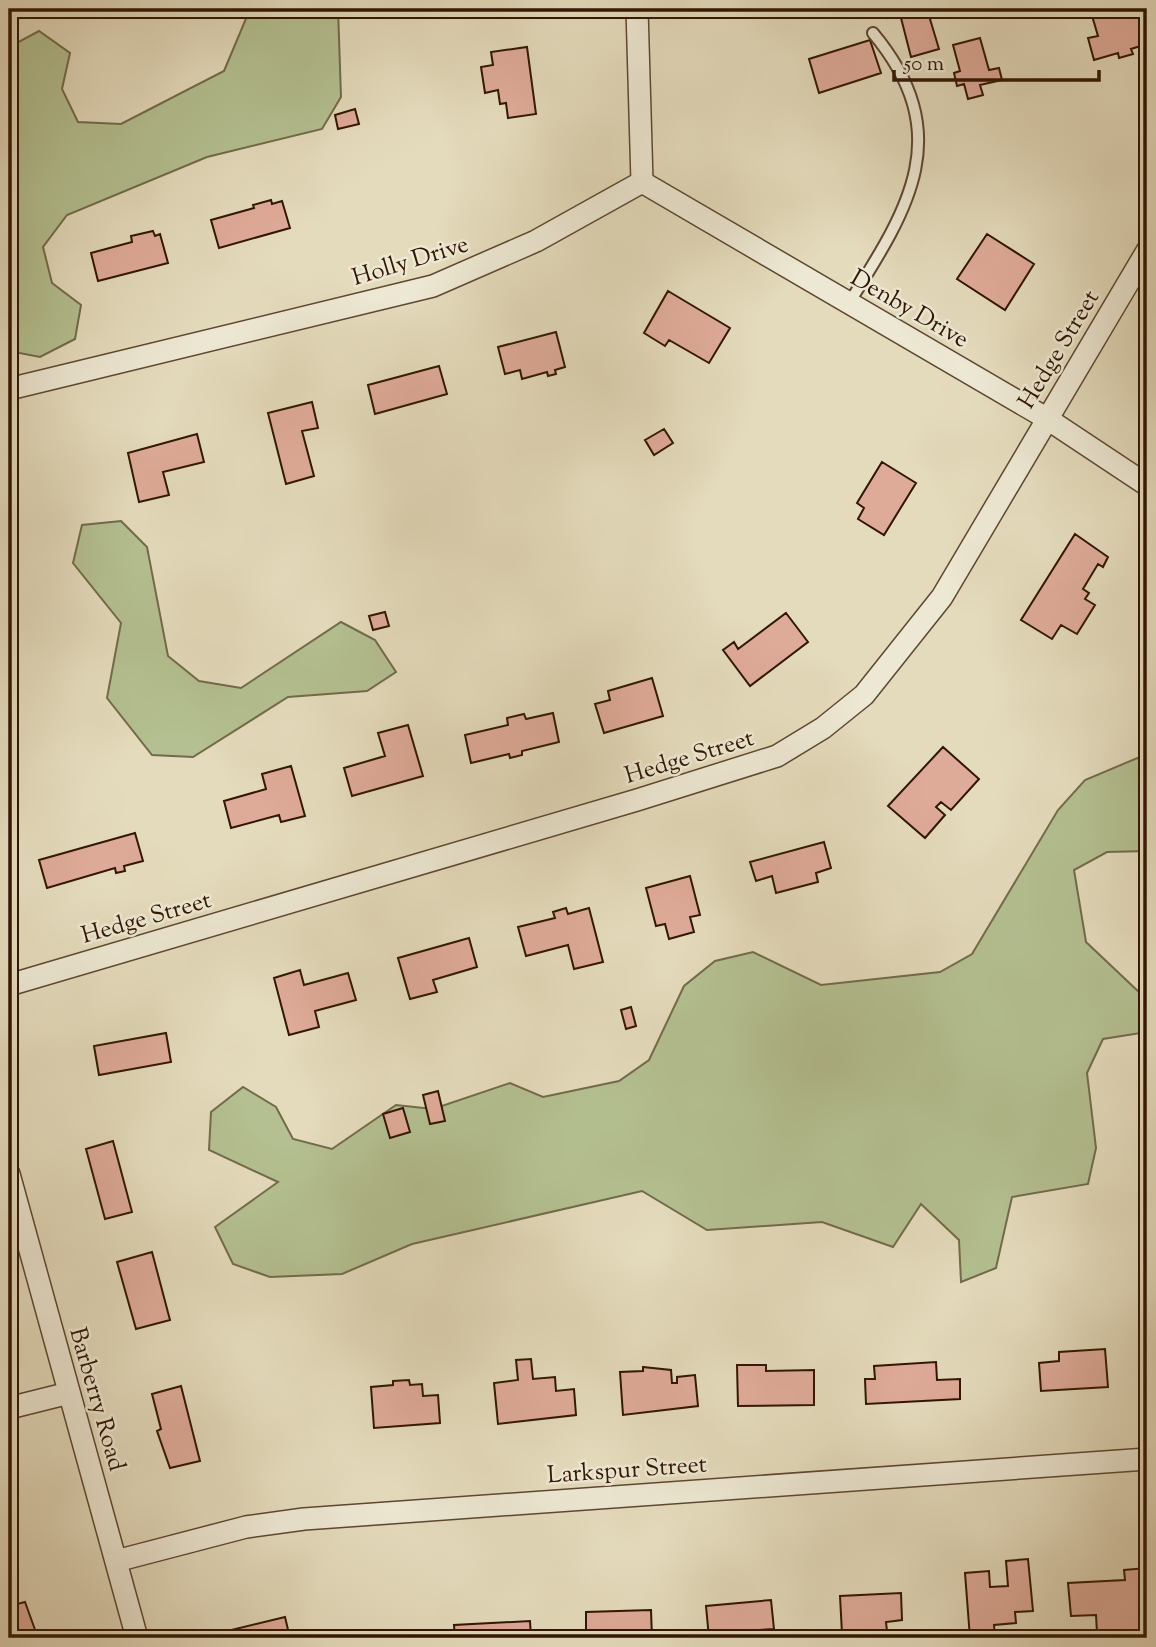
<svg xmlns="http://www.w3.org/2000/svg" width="1156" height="1647" font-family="'Sorts Mill Goudy',serif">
<rect width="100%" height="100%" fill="#e4dbbc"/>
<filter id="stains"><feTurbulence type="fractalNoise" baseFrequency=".00286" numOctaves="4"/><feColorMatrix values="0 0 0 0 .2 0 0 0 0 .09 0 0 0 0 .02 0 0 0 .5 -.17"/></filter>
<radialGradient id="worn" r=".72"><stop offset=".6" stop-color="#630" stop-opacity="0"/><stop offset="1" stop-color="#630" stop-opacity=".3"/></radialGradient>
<!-- green -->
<path fill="#b4c091" stroke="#726b4a" stroke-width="2" d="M250 9H338L341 97 322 129 207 157 67 215 43 247 52 283 81 305 75 339 40 357 9 351V47L39 31 70 53 62 89 78 122 121 124 224 71Z
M121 521 147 547 168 656 199 681 241 688 341 622 375 640 396 672 367 691 288 697 193 757 152 755 107 698 121 623 73 563 82 525Z
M1147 754V851L1107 852 1074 870 1086 942 1141 994V1033L1103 1039 1087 1073 1096 1148 1088 1184 1012 1197 996 1268 961 1282 959 1240 921 1204 893 1247 822 1222 707 1230 642 1191 412 1244 342 1274 270 1277 233 1264 215 1227 278 1182 209 1150 211 1112 243 1087 276 1107 293 1139 332 1149 396 1105 433 1109 510 1083 543 1097 619 1081 649 1060 684 986 715 961 753 952 821 985 940 972 972 954 1058 810 1085 780Z"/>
<!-- building -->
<path fill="#dfab99" stroke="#311603" stroke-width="2" d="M885 9H927L939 49 911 57 900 14 888 18Z
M1090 9H1147V44L1131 49 1133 54 1119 58 1118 53 1094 60 1088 38 1098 36Z
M980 38 989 70 999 68 1002 80 980 85 983 95 968 99 964 84 957 86 954 73 960 71 953 45Z
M870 40 881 73 819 93 809 59Z
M527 47 536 114 508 118 506 103 500 104 498 90 485 93 481 67 493 65 491 52Z
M355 109 359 124 338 129 335 115Z
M271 200 272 204 282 201 290 228 219 248 211 220 254 208 253 205Z
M153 231 155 236 160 234 168 263 98 281 91 253 132 242 131 236Z
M987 234 1034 264 1005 310 957 279Z
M668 291 730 328 709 363 669 340 665 346 644 333Z
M556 332 565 367 555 370 556 374 548 376 547 372 522 379 520 370 505 374 498 347Z
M439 366 447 394 375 414 368 385Z
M312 402 318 428 302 431 314 476 286 484 268 413Z
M664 429 673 443 654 455 645 440Z
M197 434 204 462 163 472 169 495 139 502 128 453Z
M882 462 916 483 884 535 858 519 864 508 857 503Z
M9 487 15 510 9 512Z
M1075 534 1108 557 1103 567 1098 564 1083 589 1089 593 1085 599 1095 605 1077 634 1061 625 1052 639 1021 620Z
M385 612 389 626 373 630 369 616Z
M786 613 808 642 750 686 723 650 734 642 738 649Z
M652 678 663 716 604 733 595 704 610 700 608 691Z
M553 713 559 742 522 751V755L510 758 509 754 471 763 465 735 508 725 507 718 524 714 526 719Z
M408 725 423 776 352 796 344 768 385 756 378 733Z
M943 747 979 779 951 810 941 802 936 807 945 815 925 838 888 806Z
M9 765 16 789 9 791Z
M291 766 305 816 281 822 279 815 231 828 224 801 266 789 262 774Z
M135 833 143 861 124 866 125 871 116 873 115 868 47 888 39 860Z
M824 842 831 868 816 873 818 882 776 893 772 876 756 881 750 862Z
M690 876 700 915 690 917 694 932 669 939 665 924 656 926 646 888Z
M566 908 568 914 589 908 603 962 574 969 568 945 526 956 518 927 555 918 553 912Z
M469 938 477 967 433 980 437 992 410 999 398 958Z
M300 970 304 985 348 973 356 1000 315 1011 319 1027 289 1035 274 978Z
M631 1007 636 1026 626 1029 621 1010Z
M166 1033 171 1062 99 1075 94 1046Z
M438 1091 445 1121 430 1124 423 1095Z
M403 1108 410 1132 390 1138 383 1114Z
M113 1141 132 1212 105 1219 86 1149Z
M152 1252 170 1320 136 1329 117 1262Z
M1105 1349 1108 1387 1041 1391 1039 1363 1059 1361V1352Z
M531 1359 533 1379 555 1377 556 1391 574 1389 576 1415 498 1424 494 1383 518 1380 516 1360Z
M936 1362 937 1380 960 1379V1399L866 1404 865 1379H875L874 1366Z
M737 1365H766V1371L814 1370V1405L738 1406Z
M643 1367 671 1370 672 1383H677V1377L695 1375 698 1406 623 1415 620 1372 643 1371Z
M409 1380 410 1385 422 1384 423 1396 438 1395 440 1423 374 1428 371 1387 393 1385V1381Z
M181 1386 200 1461 170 1468 157 1431 161 1429 152 1394Z
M1028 1559 1033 1611 1015 1612 1016 1623 994 1625 995 1637 970 1638 965 1573 989 1571 990 1587 1008 1586 1006 1561Z
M1147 1568V1630L1097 1633 1096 1615 1071 1616 1068 1583 1125 1580 1124 1570Z
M901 1593 902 1620 886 1622 887 1631 842 1634 840 1596Z
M771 1600 774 1629 759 1630 760 1638H709L706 1606Z
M25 1602 38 1638H9V1606Z
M651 1610 652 1638H586V1612Z
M285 1617 290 1638H224L223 1632Z
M530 1621 531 1638H455L454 1625Z"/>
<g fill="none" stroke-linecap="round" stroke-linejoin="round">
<!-- service casing -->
<g stroke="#5e4731" stroke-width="14">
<path id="service" d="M849 303C909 208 957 134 873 33"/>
</g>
<!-- minor casing -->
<g stroke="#5e4731" stroke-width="24">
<path id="minor" d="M642 182 1046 418 1147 485
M9 389 433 286 536 241 642 182 637 9
M9 985 637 800 777 756 823 728 864 695 942 597 1147 251
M9 1174 137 1638
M9 1408 69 1393
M116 1561 246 1527 304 1519 1147 1459"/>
</g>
<!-- service -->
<use href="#service" stroke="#ede8d3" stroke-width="10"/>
<!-- minor -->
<use href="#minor" stroke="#ede8d3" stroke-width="21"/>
</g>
<g text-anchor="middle" stroke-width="5" stroke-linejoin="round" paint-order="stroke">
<!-- street labels -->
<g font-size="24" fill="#311603" stroke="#ede8d3">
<text transform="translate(410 260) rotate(-17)" y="8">Holly Drive</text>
<text transform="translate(910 308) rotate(30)" y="8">Denby Drive</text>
<text transform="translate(1058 349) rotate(-59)" y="8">Hedge Street</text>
<text transform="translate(689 756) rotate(-17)" y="8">Hedge Street</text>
<text transform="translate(146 917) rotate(-16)" y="8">Hedge Street</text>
<text transform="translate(98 1399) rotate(74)" y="8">Barberry Road</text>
<text transform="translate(627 1469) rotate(-4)" y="8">Larkspur Street</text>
</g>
</g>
<!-- margin -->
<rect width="1156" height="1647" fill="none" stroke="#e4dbbc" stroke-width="35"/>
<rect x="10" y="10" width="1135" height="1626" fill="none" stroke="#311603" stroke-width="3.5"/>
<rect x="18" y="18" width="1121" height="1612" fill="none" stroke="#311603" stroke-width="2"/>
<!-- scale -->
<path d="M894 70v10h205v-10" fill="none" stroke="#311603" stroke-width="3.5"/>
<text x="904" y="70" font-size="21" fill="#311603" stroke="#ede8d3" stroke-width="5" paint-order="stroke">50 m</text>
<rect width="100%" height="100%" filter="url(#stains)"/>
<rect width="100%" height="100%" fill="url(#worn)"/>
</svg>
